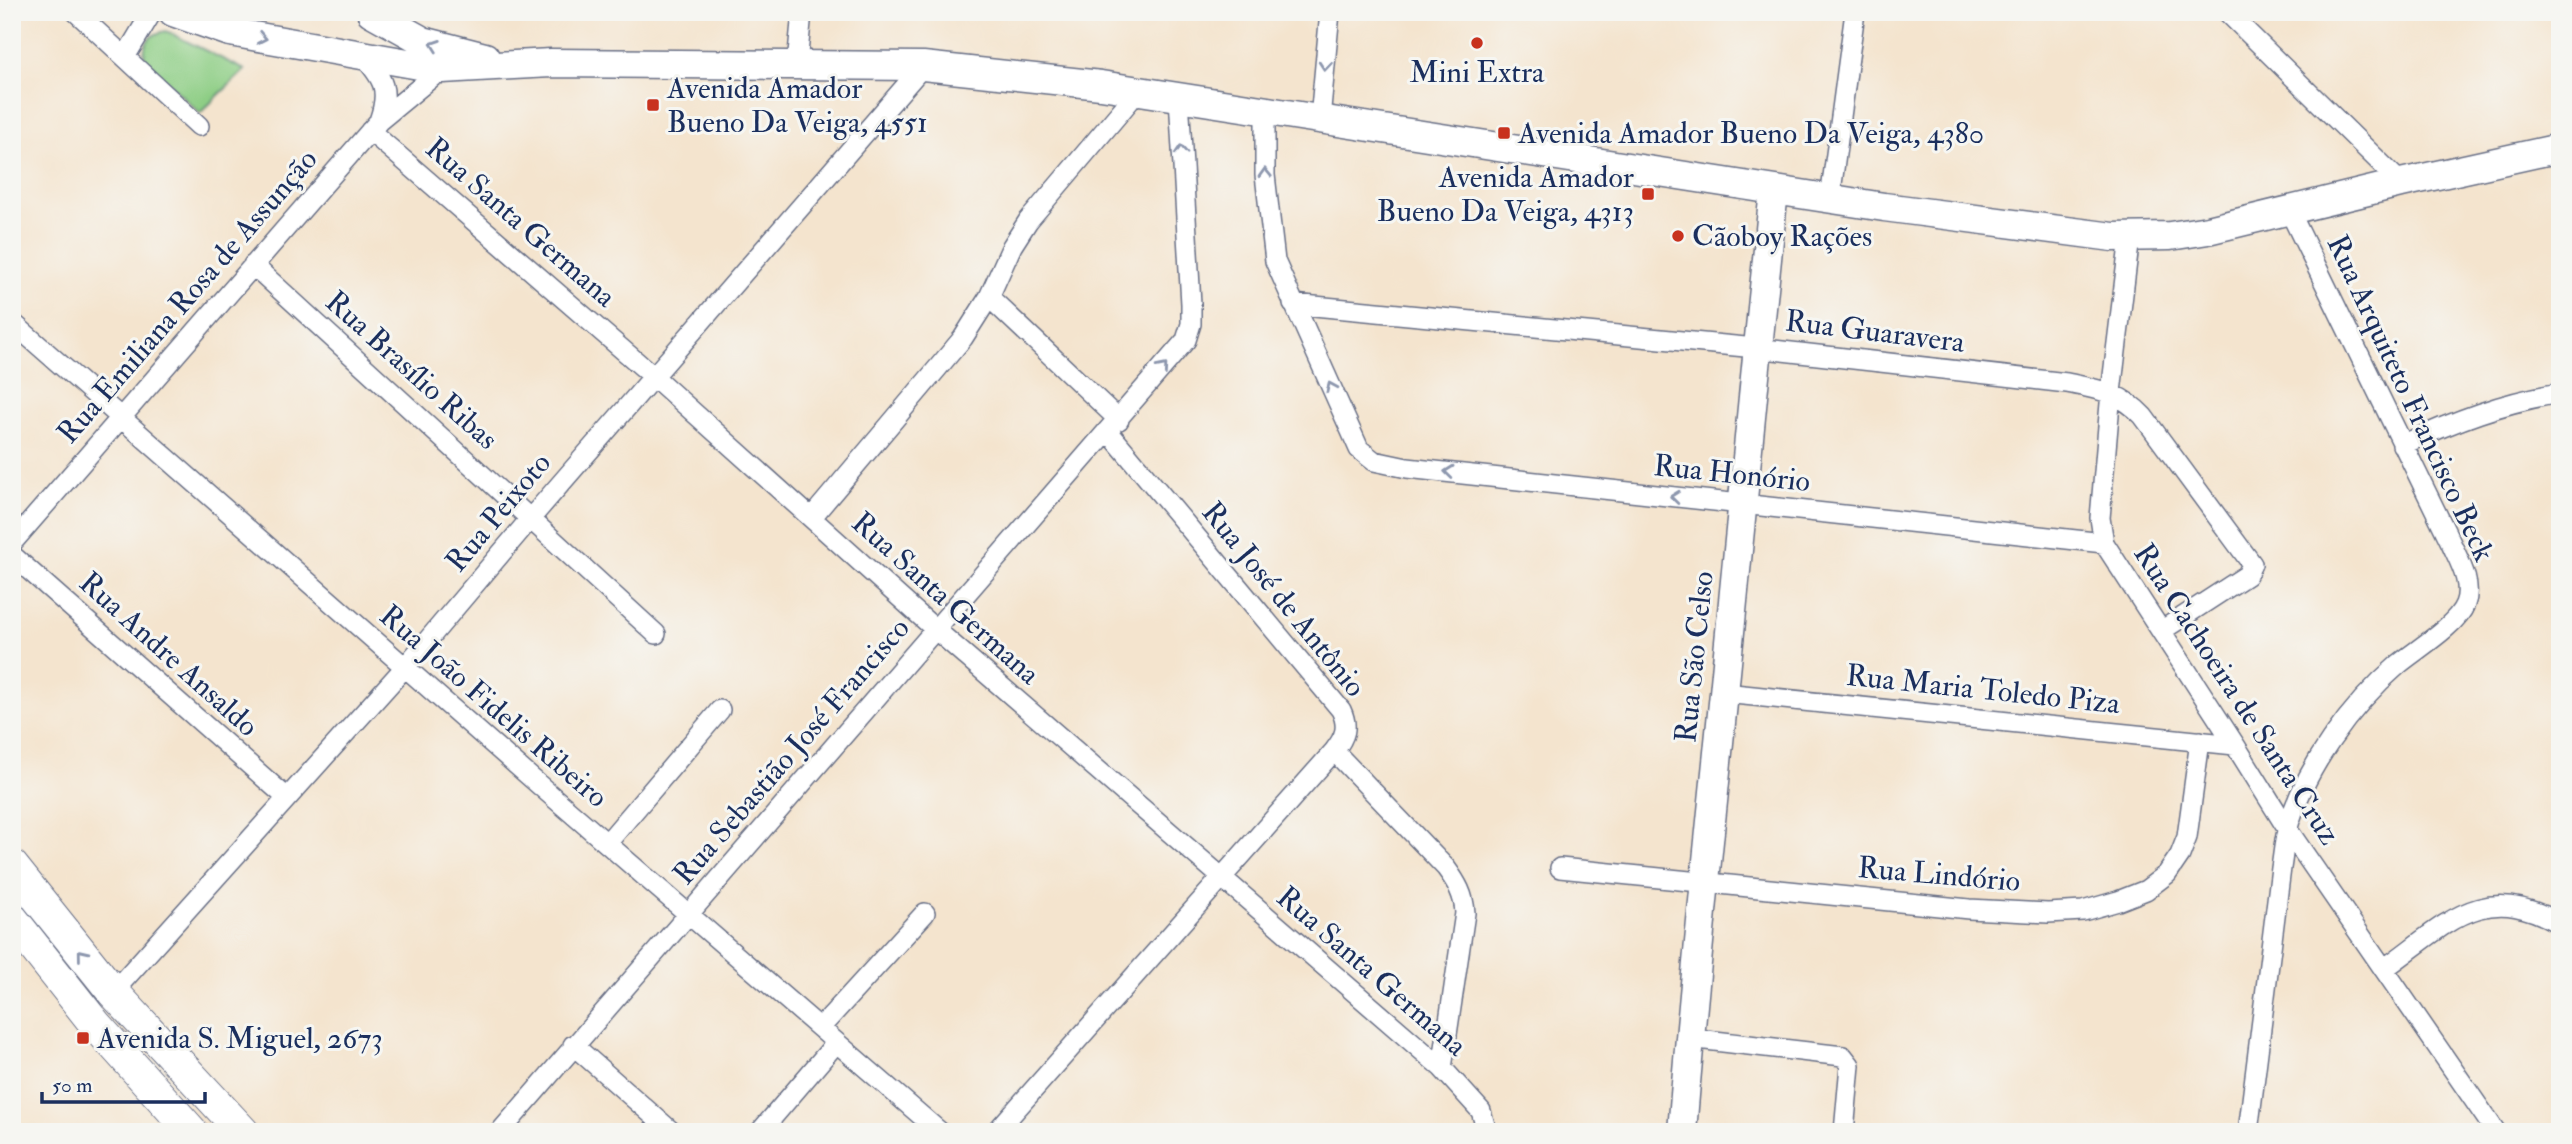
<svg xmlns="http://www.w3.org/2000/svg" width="2572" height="1144" font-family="'IM FELL Double Pica',serif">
<rect width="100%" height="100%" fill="#f6f6f2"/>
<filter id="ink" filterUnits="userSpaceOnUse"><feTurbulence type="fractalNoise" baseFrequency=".0143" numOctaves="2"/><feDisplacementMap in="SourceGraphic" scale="14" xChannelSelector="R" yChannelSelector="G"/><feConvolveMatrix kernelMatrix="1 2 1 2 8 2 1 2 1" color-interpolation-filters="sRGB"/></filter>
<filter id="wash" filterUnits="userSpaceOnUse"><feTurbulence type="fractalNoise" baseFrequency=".00686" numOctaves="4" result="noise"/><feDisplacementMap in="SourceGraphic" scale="28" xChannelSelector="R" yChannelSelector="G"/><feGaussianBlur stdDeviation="1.57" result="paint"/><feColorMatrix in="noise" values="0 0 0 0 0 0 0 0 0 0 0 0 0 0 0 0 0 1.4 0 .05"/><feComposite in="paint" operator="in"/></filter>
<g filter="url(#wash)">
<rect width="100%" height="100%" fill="#f4e4ce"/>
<!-- green -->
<path fill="#8ece85" stroke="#547e72" stroke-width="2" d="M166 31 245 70 200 113 145 61C142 44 148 34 166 31Z"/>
</g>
<g filter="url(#ink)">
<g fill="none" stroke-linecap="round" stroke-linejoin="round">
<!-- street casing -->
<g stroke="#676e85" stroke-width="22">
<path id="street" d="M76 12 199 126
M2227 12 2401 183
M362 55C384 79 390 90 379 121
M125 57 152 12
M797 64 802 12
M1265 110V175L1275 261 1359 449 1374 461 1407 468 2104 543
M1320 119 1330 12
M370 131 653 376 936 630 1442 1068 1481 1111 1487 1132
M1830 199 1855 12
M2130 237 2111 392 2100 518 2104 543 2235 745 2288 830 2496 1132
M253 265 656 634
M989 297 1119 420
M1293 304 1756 348 2067 383C2099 390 2119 391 2143 416L2252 564 2247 575 2161 631
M12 322 545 790 940 1132
M1108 431 1341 710C1349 727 1345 737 1334 751L1446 868C1457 883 1464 895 1465 913L1442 1068
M2402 445C2454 421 2503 402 2560 393
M812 517 963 338 989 297 1012 246 1028 221 1138 91
M12 543 379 121 442 69
M12 555 287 798
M1724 693 2235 745
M607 843 720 710
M1560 868 1969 909 2048 913 2083 911 2118 901 2146 890 2167 874 2180 855 2187 837 2200 741
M2385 968C2447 924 2483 879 2560 924
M113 992 405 667 530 519 923 66
M820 1028 925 913
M1689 1038 1843 1056 1850 1065 1844 1132
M573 1045 672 1132
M500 1132 1186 340 1191 324V304L1179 97
M760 1132 836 1043
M996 1132 1334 751
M2248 1132 2281 868C2283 856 2284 843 2287 831 2303 770 2351 705 2399 664 2417 649 2457 625 2465 604 2473 584 2459 561 2451 543L2289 210"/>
</g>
<!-- secondary casing -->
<g stroke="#676e85" stroke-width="31">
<path id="secondary" d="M173 12 230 32 442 69 551 63 923 66 1101 85 1884 207 2113 237 2170 236 2208 230 2401 183 2560 148
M371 12 423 41 485 57
M1682 1132C1695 965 1714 798 1730 632 1745 485 1758 337 1774 190"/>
</g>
<!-- primary casing -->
<g stroke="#676e85" stroke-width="34">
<path id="primary" d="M12 866 113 992 243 1132
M12 919 95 1024 192 1132"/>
</g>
<!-- street -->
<use href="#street" stroke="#fff" stroke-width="19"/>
<!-- secondary -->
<use href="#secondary" stroke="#fff" stroke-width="28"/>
<!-- primary -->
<use href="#primary" stroke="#fff" stroke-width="32"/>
</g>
<!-- one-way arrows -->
<defs><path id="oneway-chevron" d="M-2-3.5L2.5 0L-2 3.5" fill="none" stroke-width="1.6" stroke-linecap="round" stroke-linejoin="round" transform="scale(1.75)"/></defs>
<g stroke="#8d97ae">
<use href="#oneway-chevron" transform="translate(262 38) rotate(11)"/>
<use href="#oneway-chevron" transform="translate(435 45) rotate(-161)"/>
<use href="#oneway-chevron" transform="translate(1325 66) rotate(95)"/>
<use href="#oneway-chevron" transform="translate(1181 150) rotate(-93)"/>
<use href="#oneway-chevron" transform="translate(1265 173) rotate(-92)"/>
<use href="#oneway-chevron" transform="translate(1163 368) rotate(-49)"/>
<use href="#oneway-chevron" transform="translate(1331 387) rotate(-114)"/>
<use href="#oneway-chevron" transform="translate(1449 472) rotate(-174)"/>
<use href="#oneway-chevron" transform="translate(1675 497) rotate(-174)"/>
<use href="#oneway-chevron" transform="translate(82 954) rotate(-129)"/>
</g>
</g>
<!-- markers -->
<g fill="#c8321e" stroke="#f6f6f2" stroke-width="2.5">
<circle cx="1477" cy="43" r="7"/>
<rect x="646" y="98" width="14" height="14" rx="3.5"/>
<rect x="1497" y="126" width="14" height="14" rx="3.5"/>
<rect x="1641" y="187" width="14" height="14" rx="3.5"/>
<circle cx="1678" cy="236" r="7"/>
<rect x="76" y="1031" width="14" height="14" rx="3.5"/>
</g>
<g text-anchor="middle" stroke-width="6" stroke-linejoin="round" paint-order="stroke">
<!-- poi labels -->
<g font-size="30" fill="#1b2f5e" stroke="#f6f6f2" text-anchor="start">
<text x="1477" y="82" text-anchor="middle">Mini Extra</text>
<text x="667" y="98">Avenida Amador<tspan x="667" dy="34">Bueno Da Veiga, 4551</tspan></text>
<text x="1518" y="143">Avenida Amador Bueno Da Veiga, 4380</text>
<text x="1634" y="187" text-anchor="end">Avenida Amador<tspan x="1634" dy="34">Bueno Da Veiga, 4313</tspan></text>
<text x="1692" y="246">Cãoboy Rações</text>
<text x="97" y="1048">Avenida S. Miguel, 2673</text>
</g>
<!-- street labels -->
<g font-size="30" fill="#1b2f5e" stroke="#f6f6f2">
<text transform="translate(521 222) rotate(41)" y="10">Rua Santa Germana</text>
<text transform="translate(187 296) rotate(-49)" y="10">Rua Emiliana Rosa de Assunção</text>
<text transform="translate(1875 331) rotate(7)" y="10">Rua Guaravera</text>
<text transform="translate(412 370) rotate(42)" y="10">Rua Brasílio Ribas</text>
<text transform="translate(2411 398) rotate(65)" y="10">Rua Arquiteto Francisco Beck</text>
<text transform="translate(1732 473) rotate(6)" y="10">Rua Honório</text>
<text transform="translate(498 512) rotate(-50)" y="10">Rua Peixoto</text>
<text transform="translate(946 598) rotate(42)" y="10">Rua Santa Germana</text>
<text transform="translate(1284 599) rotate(51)" y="10">Rua José de Antônio</text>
<text transform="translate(169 654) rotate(42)" y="10">Rua Andre Ansaldo</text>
<text transform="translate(1694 657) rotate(-84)" y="10">Rua São Celso</text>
<text transform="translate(1983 689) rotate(6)" y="10">Rua Maria Toledo Piza</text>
<text transform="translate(2237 694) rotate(57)" y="10">Rua Cachoeira de Santa Cruz</text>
<text transform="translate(494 706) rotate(41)" y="10">Rua João Fidelis Ribeiro</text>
<text transform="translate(791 751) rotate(-49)" y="10">Rua Sebastião José Francisco</text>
<text transform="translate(1939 874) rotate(5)" y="10">Rua Lindório</text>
<text transform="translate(1372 971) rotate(41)" y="10">Rua Santa Germana</text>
</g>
</g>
<!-- margin -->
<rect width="2572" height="1144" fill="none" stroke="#f6f6f2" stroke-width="42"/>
<!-- scale -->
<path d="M42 1092v10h163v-10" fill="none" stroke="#1b2f5e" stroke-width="3.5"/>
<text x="52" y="1092" font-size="21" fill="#1b2f5e" stroke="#f6f6f2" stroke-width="5" paint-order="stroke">50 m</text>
</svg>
